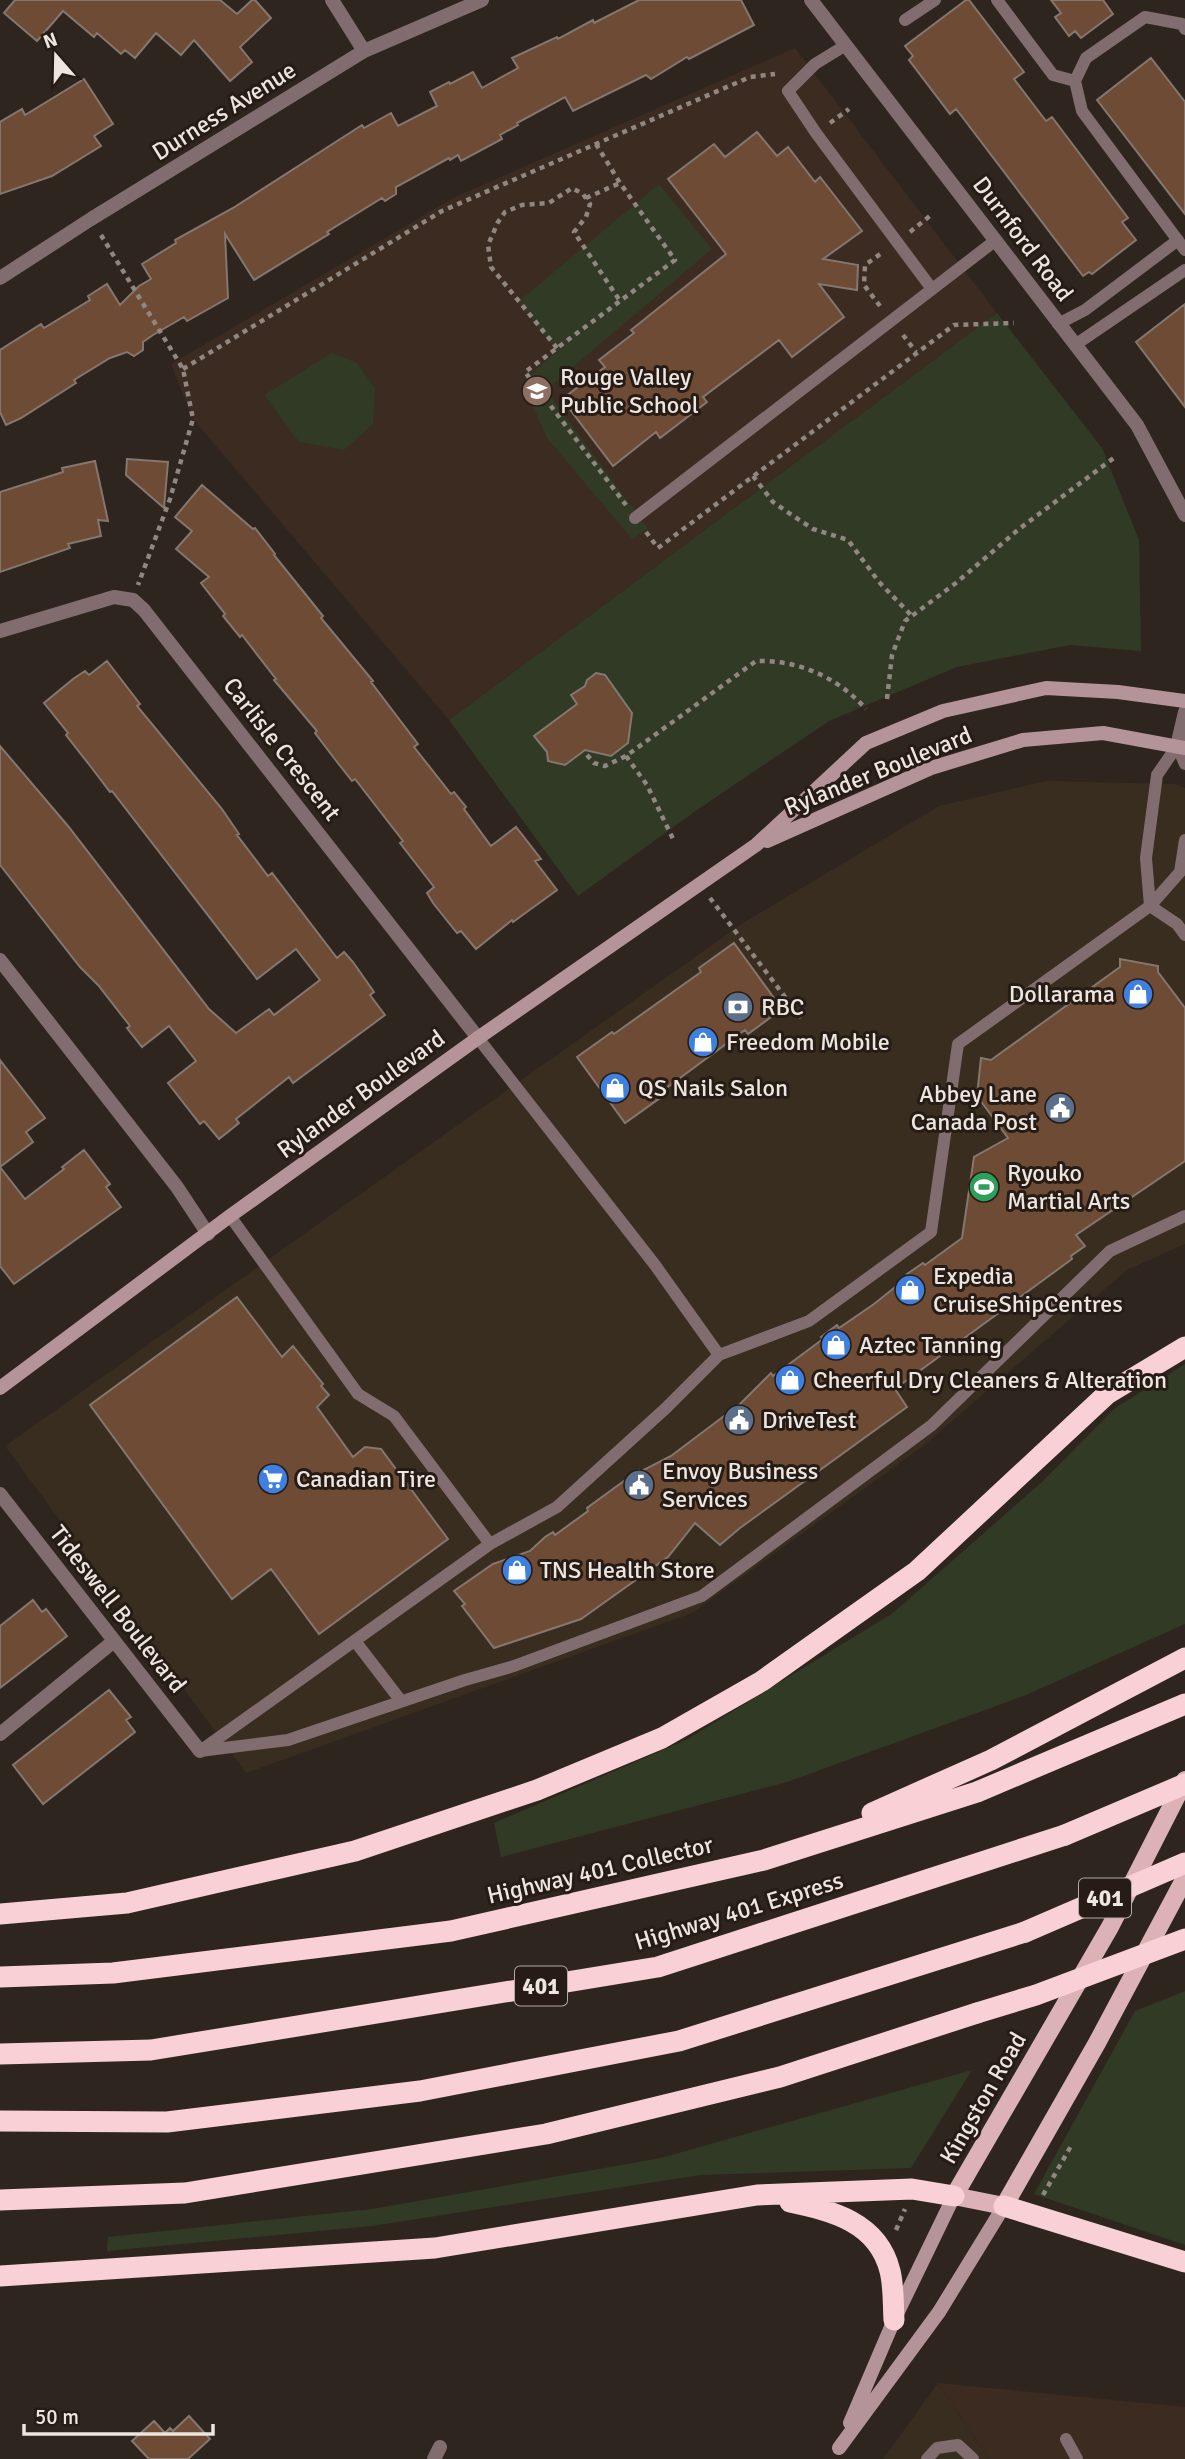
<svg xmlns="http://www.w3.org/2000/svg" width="1185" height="2459" font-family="Signika,sans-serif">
<rect width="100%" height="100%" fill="#2f251f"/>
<!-- commercial -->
<path fill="#382d1e" d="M1046 781 1174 784 1185 788V1244L1127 1270 922 1447 692 1613 246 1773 5 1446 743 923 939 806Z
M938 2383 989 2459H883Z"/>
<!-- built -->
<path fill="#3b2b21" d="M795 48 997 313 449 720 193 419 171 364 455 197Z
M938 2383 1185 2407V2459H989Z"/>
<!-- green -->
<path fill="#313a24" d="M659 184 712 249 546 390 648 529 632 539 547 438 522 382 557 351 518 302Z
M997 313 1102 448 1139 540 1141 651 1070 645 957 667 829 721 697 810 578 896 449 720Z
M332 353 357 363 375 388 373 424 344 450 299 442 264 395Z
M1185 1364V1624L1026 1695 787 1782 501 1857 494 1823 686 1740 893 1613 1043 1481 1114 1409Z
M1185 1991V2245L1034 2194 1135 2011Z
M972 2070 911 2168 700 2175 372 2226 107 2251 108 2237 372 2209 661 2158Z"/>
<!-- building -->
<path fill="#6e4b35" stroke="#83776f" stroke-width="2" d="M15 0H220L237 14 252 0H255L271 18 240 47 252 62 230 81 194 40 181 55 156 33 135 58 125 50 121 54 97 33 94 37 63 11 37 41 4 13Z
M639 0H741L754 25 689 59 687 57 651 79 646 75 573 111 565 97 517 123 518 125 500 135 502 139 461 161 458 155 450 160 449 158 396 187V194L385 201 382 198 327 232 329 234 254 280 225 234 228 298 187 321 184 317 153 335 143 342V350L134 356 127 352 110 358 74 380 76 383 21 418 6 425 0 412V350L41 324 44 328 90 300 88 296 107 284 120 305 139 286 151 279 142 264 176 243 175 240 233 208 362 125 364 128 391 113 398 126 437 106 430 92 449 82 450 84 473 72 482 88 518 68 512 58 557 37 558 39 593 20 594 23Z
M966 0H969L1024 72 1014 79 1046 121 1052 117 1128 218 1122 222 1136 240 1092 274 1089 272 1083 276 963 118 956 109 950 114 909 60 913 56 905 46Z
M1051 0H1103L1113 14 1081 38 1075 31 1069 36 1055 17 1061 13Z
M1151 58 1185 102V214L1097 100Z
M84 79 113 124 94 136 101 146 52 176 0 194V122L22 109 25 115Z
M757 132 777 156 788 147 815 182 820 177 862 231 823 259 858 265 857 290 819 284 844 317 792 357 779 340 703 397 707 402 660 438 656 432 613 466 562 399 605 367 599 360 634 333 631 330 726 254 668 179 714 144 725 157Z
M1185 304V407L1136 342Z
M127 459 168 462 164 508 126 475Z
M95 461 108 521 98 520 101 536 68 544 70 548 0 572V492L63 472 62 468Z
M202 485 253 529 255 528 275 554 274 555 323 616 321 618 373 681 371 682 418 744 414 747 451 794 454 792 466 807 464 809 491 846 516 827 541 859 535 861 557 890 513 922 512 920 476 949 461 931 457 933 433 903 427 893 434 887 400 843 403 841 355 779 352 781 337 762 315 733 317 731 274 680 276 679 242 635 240 637 223 616 225 614 201 583 209 577 176 549 192 531 175 517Z
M107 661 140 704 137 706 222 809 239 834 237 835 268 876 272 873 337 958 344 952 353 962 374 992 370 995 385 1015 293 1083 289 1077 236 1119 239 1123 219 1139 204 1121 200 1124 168 1083 196 1061 169 1026 142 1047 127 1028 130 1026 98 985 80 967 0 865V746L68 826 209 1009 236 1033 269 1009 274 1015 320 980 296 949 257 979 112 791 110 792 91 767 66 735 68 733 44 703 73 679 85 671 89 675Z
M596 673 605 675 632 713 628 743 611 756 585 750 565 765 548 761 547 752 534 736 577 704 571 695 585 686 587 680Z
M734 943 782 1009 748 1034 745 1030 657 1095 660 1098 625 1123 577 1057 612 1032 614 1034 701 972 699 968Z
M1120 959 1158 966V972L1185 1008V1161L1076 1235 1085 1246 1071 1256 1072 1259 895 1389 907 1407 740 1528 720 1545 695 1523 668 1557 581 1619 494 1648 462 1606 465 1604 454 1591 493 1564 530 1551 545 1537 553 1532 555 1535 588 1511 587 1508 639 1470 640 1472 671 1456 740 1404 771 1373 773 1376 823 1339 821 1337 837 1325 839 1328 874 1304 909 1276 907 1274 923 1263 925 1265 962 1238 974 1157 1008 1138 977 1096 981 1058 991 1060 1120 967Z
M0 1060 45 1118 26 1132 33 1142 0 1167Z
M84 1150 110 1184 106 1187 121 1207 14 1284 0 1266V1167L25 1199 64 1169 62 1167Z
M237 1297 282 1357 293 1346 323 1384 321 1386 329 1395 317 1407 353 1457 365 1447 381 1449 448 1539 319 1634 271 1569 232 1599 90 1405Z
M33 1600 42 1612 46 1609 67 1636 0 1688V1626Z
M109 1690 131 1717 126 1720 135 1732 43 1804 13 1765Z
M189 2416 210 2439 188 2459H149L132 2441 154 2421 165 2433 170 2428 173 2431Z"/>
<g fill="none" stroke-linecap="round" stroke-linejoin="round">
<!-- path -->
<path stroke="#908782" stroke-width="4.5" stroke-dasharray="5 5" stroke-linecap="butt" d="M830 123 849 109
M596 144 620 183 675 260 525 372 626 505
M586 198 620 183
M910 232 931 215
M101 235 183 369 193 419 170 499 138 585
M880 306 864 285 865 265 883 252
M903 335 916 352
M557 348 491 267 488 245 498 222 505 212 522 205 549 203 572 188 583 194 590 204 586 217 574 232 620 301
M183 369 442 211 750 77 775 74
M753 476 773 502 786 511 813 529 848 540 879 582 912 616
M646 532 658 548 954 325 1014 323
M887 699 892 655 905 621 956 583 1019 529 1115 457
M587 755 594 763 605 766 626 756 756 661C799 660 837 677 866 709
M626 756 647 785 673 839
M710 898 801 1018
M1043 2195 1071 2146
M896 2230 905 2209"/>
<!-- lane -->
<path stroke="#816d6f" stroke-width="12" d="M997 0 1053 75 1075 81
M905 20 935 0
M1185 29 1182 24 1145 17 1086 58 1075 81 1082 111 1185 250
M846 45 815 64 788 91 816 133 932 289
M1058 324 1085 310 1178 240
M1075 345 1185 270
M635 518 996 240
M1177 746 1185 764
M1150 906 1146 858 1157 775 1177 746
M1150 906 1177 924 1185 935
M478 1038 655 1265 719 1355
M230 1216 358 1394 394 1416 490 1544 557 1507 666 1408 719 1355 809 1321 931 1232 958 1044 1150 906 1180 872 1185 840
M355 1641 401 1701
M203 1749 490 1544
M200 1751 288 1740 465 1680 514 1666 702 1596 932 1425 1110 1251 1185 1216
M1066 2439 1077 2459
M927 2459 937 2448 958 2445 973 2459"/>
<!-- street -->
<path stroke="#816d6f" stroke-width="14" d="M332 0 364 51
M811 0 1137 425 1185 515
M0 278 91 219 364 51 482 0
M0 631 114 597 133 600 144 610 478 1038
M1177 746 1185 712
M0 960 177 1187 208 1234
M0 1494 200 1751
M0 1734 114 1641
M434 2459 440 2447"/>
<!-- secondary -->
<path stroke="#b49498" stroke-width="14" d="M767 841 931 768 1023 740 1103 733 1185 748
M0 1388 230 1216 478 1038 756 845 866 743 943 711 1046 688 1118 692 1185 701
M850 2423 894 2320 954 2196
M839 2448 939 2312 1004 2206"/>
<!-- primary -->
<path stroke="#dcb2b7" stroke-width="18" d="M1185 1780 1110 1927 954 2196 1004 2206 1097 2043 1185 1878"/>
<!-- highway -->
<path stroke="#f9d0d5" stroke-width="21" d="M872 1813 991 1760 1185 1658
M0 1914 127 1903 355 1851 537 1790 662 1738 762 1681 917 1571 1107 1394 1185 1347
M0 1977 113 1973 451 1931 764 1860 977 1792 1185 1704
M0 2054 151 2050 658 1967 1065 1835
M0 2121 167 2122 420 2091 679 2041 1025 1932
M0 2200 185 2193 546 2134 780 2077 977 2013
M790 2202C832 2211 878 2222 890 2271 894 2287 893 2304 894 2320
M1004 2206 1185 2262
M0 2276 435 2248 757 2195 912 2189 954 2196"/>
<!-- highway-bridge -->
<path stroke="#f9d0d5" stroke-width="21" d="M1065 1835 1185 1784
M1025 1932 1185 1863
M977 2013 1036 1995 1185 1939"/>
</g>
<!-- icons -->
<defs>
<g id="school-disc" transform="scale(1.575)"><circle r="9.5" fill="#8d6e63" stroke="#261c15"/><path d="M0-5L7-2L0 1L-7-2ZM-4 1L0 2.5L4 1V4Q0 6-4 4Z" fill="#fff"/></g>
<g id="shop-disc" transform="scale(1.575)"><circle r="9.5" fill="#3f7fe0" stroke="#261c15"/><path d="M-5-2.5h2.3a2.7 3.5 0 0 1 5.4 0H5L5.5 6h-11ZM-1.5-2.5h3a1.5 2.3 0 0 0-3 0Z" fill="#fff"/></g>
<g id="bank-disc" transform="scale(1.575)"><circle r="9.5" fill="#5c6f8a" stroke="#261c15"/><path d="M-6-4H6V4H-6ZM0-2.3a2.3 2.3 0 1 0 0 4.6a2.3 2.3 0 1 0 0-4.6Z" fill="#fff"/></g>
<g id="civic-disc" transform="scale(1.575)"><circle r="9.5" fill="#5c6f8a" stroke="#261c15"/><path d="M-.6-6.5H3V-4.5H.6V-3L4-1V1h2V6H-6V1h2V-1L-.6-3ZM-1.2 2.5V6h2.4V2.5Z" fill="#fff"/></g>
<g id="stadium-disc" transform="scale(1.575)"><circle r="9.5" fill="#2e9e5b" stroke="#261c15"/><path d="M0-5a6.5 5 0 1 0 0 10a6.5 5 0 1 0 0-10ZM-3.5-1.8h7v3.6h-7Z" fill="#fff"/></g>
<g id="supermarket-disc" transform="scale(1.575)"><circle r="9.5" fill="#3f7fe0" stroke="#261c15"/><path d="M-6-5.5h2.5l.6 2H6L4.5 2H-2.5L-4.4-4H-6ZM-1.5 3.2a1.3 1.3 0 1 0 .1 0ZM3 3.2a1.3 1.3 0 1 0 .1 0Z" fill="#fff"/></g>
</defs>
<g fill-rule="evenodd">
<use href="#school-disc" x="537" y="391"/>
<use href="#shop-disc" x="1138" y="994"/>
<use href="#bank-disc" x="738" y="1007"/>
<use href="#shop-disc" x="703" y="1042"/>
<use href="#shop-disc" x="615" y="1088"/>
<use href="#civic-disc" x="1060" y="1108"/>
<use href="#stadium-disc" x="984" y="1187"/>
<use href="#shop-disc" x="910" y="1290"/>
<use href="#shop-disc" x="836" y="1345"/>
<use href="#shop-disc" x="790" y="1380"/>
<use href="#civic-disc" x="739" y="1420"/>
<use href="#supermarket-disc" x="273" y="1479"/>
<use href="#civic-disc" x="639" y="1485"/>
<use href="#shop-disc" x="517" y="1570"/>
</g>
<g text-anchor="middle" stroke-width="6" stroke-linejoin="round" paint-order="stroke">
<!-- shield labels -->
<g fill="#261c15" stroke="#b1a9a3" stroke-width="2">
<rect x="1079" y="1878.5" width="52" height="39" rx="5"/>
<rect x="515" y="1966.5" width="52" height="39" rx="5"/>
</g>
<g font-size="23" font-weight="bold" fill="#ece5e0">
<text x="1105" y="1906">401</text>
<text x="541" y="1994">401</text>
</g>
<!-- street labels -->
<g font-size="24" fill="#ece5e0" stroke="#261c15">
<text transform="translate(224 111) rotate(-32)" y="8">Durness Avenue</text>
<text transform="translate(1023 239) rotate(53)" y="8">Durnford Road</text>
<text transform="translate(282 749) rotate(52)" y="8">Carlisle Crescent</text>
<text transform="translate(878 771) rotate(-22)" y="8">Rylander Boulevard</text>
<text transform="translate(361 1094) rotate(-36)" y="8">Rylander Boulevard</text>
<text transform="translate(118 1609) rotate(52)" y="8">Tideswell Boulevard</text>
<text transform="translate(600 1870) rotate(-13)" y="8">Highway 401 Collector</text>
<text transform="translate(739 1911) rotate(-17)" y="8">Highway 401 Express</text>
<text transform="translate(983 2098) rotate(-60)" y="8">Kingston Road</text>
</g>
<!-- poi labels -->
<g font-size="24" fill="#ece5e0" stroke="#261c15" text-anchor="start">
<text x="560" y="385">Rouge Valley<tspan x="560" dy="28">Public School</tspan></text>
<text x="1115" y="1002" text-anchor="end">Dollarama</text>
<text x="761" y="1015">RBC</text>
<text x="726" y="1050">Freedom Mobile</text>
<text x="638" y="1096">QS Nails Salon</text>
<text x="1037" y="1102" text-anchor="end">Abbey Lane<tspan x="1037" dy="28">Canada Post</tspan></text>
<text x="1007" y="1181">Ryouko<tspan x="1007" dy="28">Martial Arts</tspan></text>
<text x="933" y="1284">Expedia<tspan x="933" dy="28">CruiseShipCentres</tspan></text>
<text x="859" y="1353">Aztec Tanning</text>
<text x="813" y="1388">Cheerful Dry Cleaners &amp; Alteration</text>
<text x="762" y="1428">DriveTest</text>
<text x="662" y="1479">Envoy Business<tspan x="662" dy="28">Services</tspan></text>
<text x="296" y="1487">Canadian Tire</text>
<text x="540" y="1578">TNS Health Store</text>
</g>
</g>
<!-- north arrow -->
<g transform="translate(56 56) rotate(340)" stroke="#261c15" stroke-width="5" paint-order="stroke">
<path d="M0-5L12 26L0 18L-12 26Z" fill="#ece5e0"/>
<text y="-10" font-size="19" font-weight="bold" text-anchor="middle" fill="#ece5e0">N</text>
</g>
<!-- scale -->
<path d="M24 2424v10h189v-10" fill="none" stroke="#ece5e0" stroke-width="3.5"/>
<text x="35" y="2424" font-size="21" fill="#ece5e0" stroke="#261c15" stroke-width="5" paint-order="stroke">50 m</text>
</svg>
